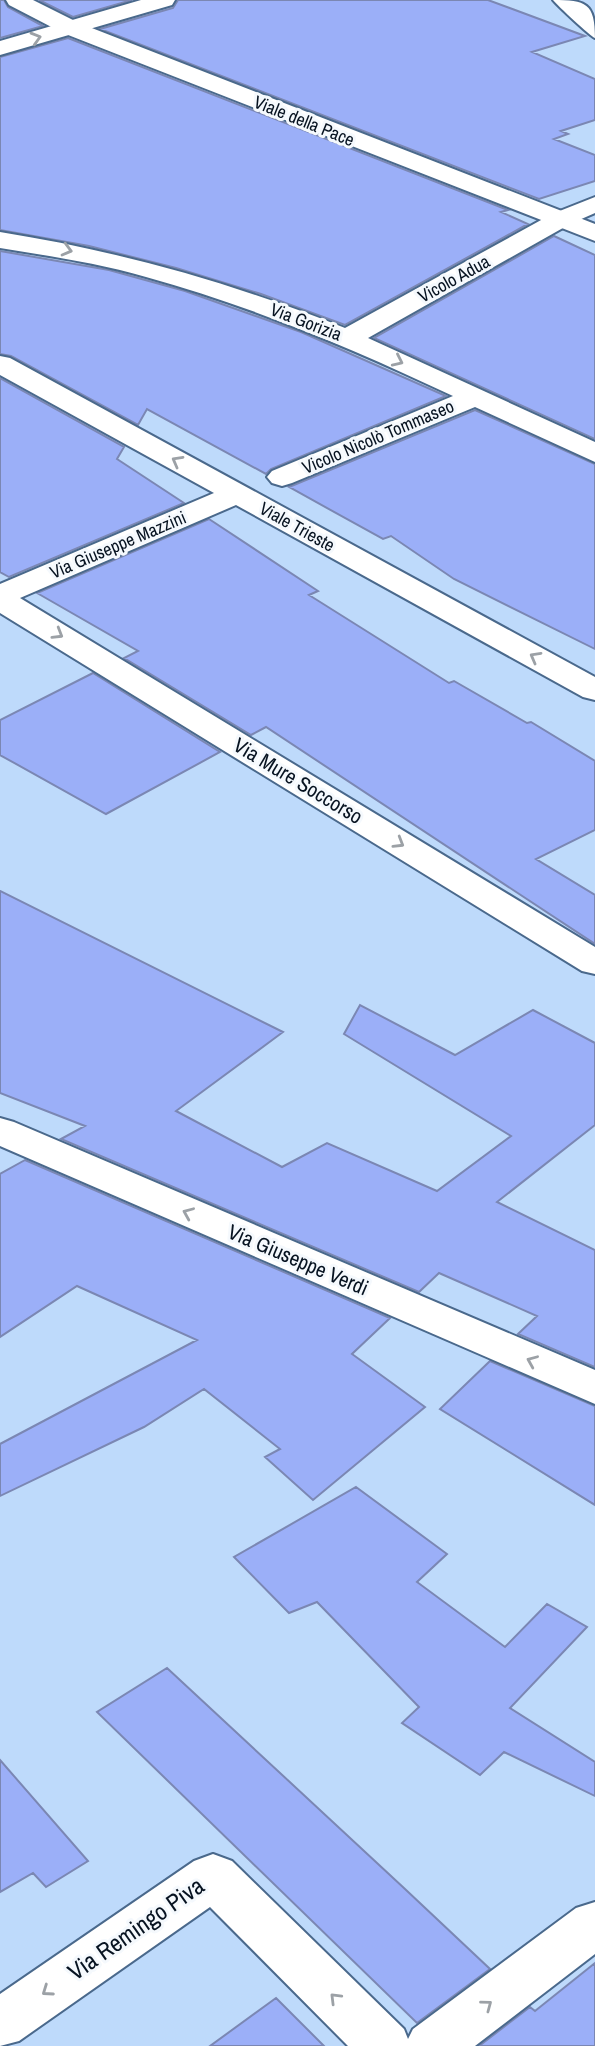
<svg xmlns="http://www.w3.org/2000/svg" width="595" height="2046" font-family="'Archivo Narrow',sans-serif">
<rect width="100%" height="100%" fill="#bedafb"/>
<!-- building -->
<path fill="#9baff8" stroke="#7b87b3" stroke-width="2" d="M0 0H4L8 7 43 26 0 38Z
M39 0H132L73 17Z
M178 0H488L585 36 532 52 595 79V120L561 131 568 134 554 139 595 155V181L539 199 100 29 173 8Z
M68 38 508 210 501 212 528 224 345 325 261 294 176 268 89 246 0 230V57Z
M554 236 595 255V439L374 338Z
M0 251 109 270 185 291 301 332 446 396 271 469 266 474 147 409 138 425 11 356 0 354Z
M0 378 124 447 117 459 184 503 9 577 0 572Z
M475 410 595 464V649L454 579 391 536 383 539 289 487Z
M209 519 318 591 309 595 449 683 454 681 527 723 531 722 595 761V830L536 859 595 895V944L266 727 251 735 124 658 138 651 37 593Z
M93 673 220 752 106 814 0 755V720Z
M0 891 283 1032 176 1111 282 1167 327 1143 437 1191 511 1136 344 1034 360 1005 455 1055 533 1010 595 1043V1125L497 1202 595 1250V1367L518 1334 537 1316 439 1273 419 1292 61 1139 85 1126 0 1093Z
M25 1160 390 1318 352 1354 425 1407 313 1500 265 1457 280 1449 204 1389 144 1427 0 1496V1444L197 1340 77 1286 0 1337V1174Z
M490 1361 595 1406V1505L440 1409Z
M356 1487 447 1554 417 1582 505 1647 547 1604 587 1627 510 1708 595 1762V1796L504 1752 480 1775 402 1723 419 1707 317 1602 289 1613 234 1557Z
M167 1668 405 1889 490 1969 417 2023 97 1712Z
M0 1760 88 1861 46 1887 33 1873 0 1892Z
M595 1963V2046H479L530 2007 535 2011Z
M276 1998 324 2046H210Z"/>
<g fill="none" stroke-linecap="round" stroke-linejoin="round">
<!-- minor casing -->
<g stroke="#4a698c" stroke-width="4">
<path id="minor" d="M141 0H175L172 5 0 55V41Z
M553 0C586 0 595 3 595 38 591 37 557 5 553 0Z
M595 197V213L570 224 368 338 595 442V462L475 407 292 483 282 486 272 483 267 477 272 471 453 396C354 349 251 306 146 277 98 263 49 256 0 248V232C119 251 233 283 345 328L552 214Z
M0 356 10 358 595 677V700L583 697 236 505 20 598 595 947V974L582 971 0 613V584L214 493 0 375Z
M0 1118 14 1122 595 1370V1404L0 1146Z
M213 1854 232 1861 404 2029 408 2039 413 2029 576 1908 595 1902V1954L475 2046H348L210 1907 19 2041 0 2046V1994L194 1861Z"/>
</g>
<!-- tertiary casing -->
<g stroke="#4a698c" stroke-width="4">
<path id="tertiary" d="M6 0H33L79 23 595 224V241L63 33 9 5Z"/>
</g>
<!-- minor -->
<use href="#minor" fill="#fff" fill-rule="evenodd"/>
<!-- tertiary -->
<use href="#tertiary" fill="#fff" fill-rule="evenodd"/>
</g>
<!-- one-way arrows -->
<defs><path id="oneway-chevron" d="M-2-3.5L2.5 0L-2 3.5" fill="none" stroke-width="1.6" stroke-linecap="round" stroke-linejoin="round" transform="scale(1.75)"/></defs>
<g stroke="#9ca1a6">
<use href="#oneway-chevron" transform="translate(36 38) rotate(-16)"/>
<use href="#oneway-chevron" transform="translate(67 250) rotate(15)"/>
<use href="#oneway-chevron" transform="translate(398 361) rotate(25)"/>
<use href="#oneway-chevron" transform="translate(177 461) rotate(-151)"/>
<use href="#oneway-chevron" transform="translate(58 634) rotate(31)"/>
<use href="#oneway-chevron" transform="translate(535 657) rotate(-151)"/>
<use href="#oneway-chevron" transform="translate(399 843) rotate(31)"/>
<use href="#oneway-chevron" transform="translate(188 1213) rotate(-157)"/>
<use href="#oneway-chevron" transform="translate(532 1361) rotate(-157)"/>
<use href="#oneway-chevron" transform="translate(47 1991) rotate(145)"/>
<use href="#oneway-chevron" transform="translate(335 1998) rotate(-135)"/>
<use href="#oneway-chevron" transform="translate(487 2005) rotate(-37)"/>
</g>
<g text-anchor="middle" stroke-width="6" stroke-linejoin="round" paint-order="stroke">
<!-- far-street labels -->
<g font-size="18" fill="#071321" stroke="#f5f9fd">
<text transform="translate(304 121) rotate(22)" y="6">Viale della Pace</text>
<text transform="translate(454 279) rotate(-29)" y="6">Vicolo Adua</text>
<text transform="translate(306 322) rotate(21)" y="6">Via Gorizia</text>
<text transform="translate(378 437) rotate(-23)" y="6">Vicolo Nicolò Tommaseo</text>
<text transform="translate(297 527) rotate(29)" y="6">Viale Trieste</text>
<text transform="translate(118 545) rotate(-23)" y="6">Via Giuseppe Mazzini</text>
</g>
<!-- street labels -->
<g font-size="21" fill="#071321" stroke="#f5f9fd">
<text transform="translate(298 781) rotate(31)" y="7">Via Mure Soccorso</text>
<text transform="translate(298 1260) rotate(23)" y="7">Via Giuseppe Verdi</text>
</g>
<!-- near-street labels -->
<g font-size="24" fill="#071321" stroke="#f5f9fd">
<text transform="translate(136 1929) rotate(-35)" y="8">Via Remingo Piva</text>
</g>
</g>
</svg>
